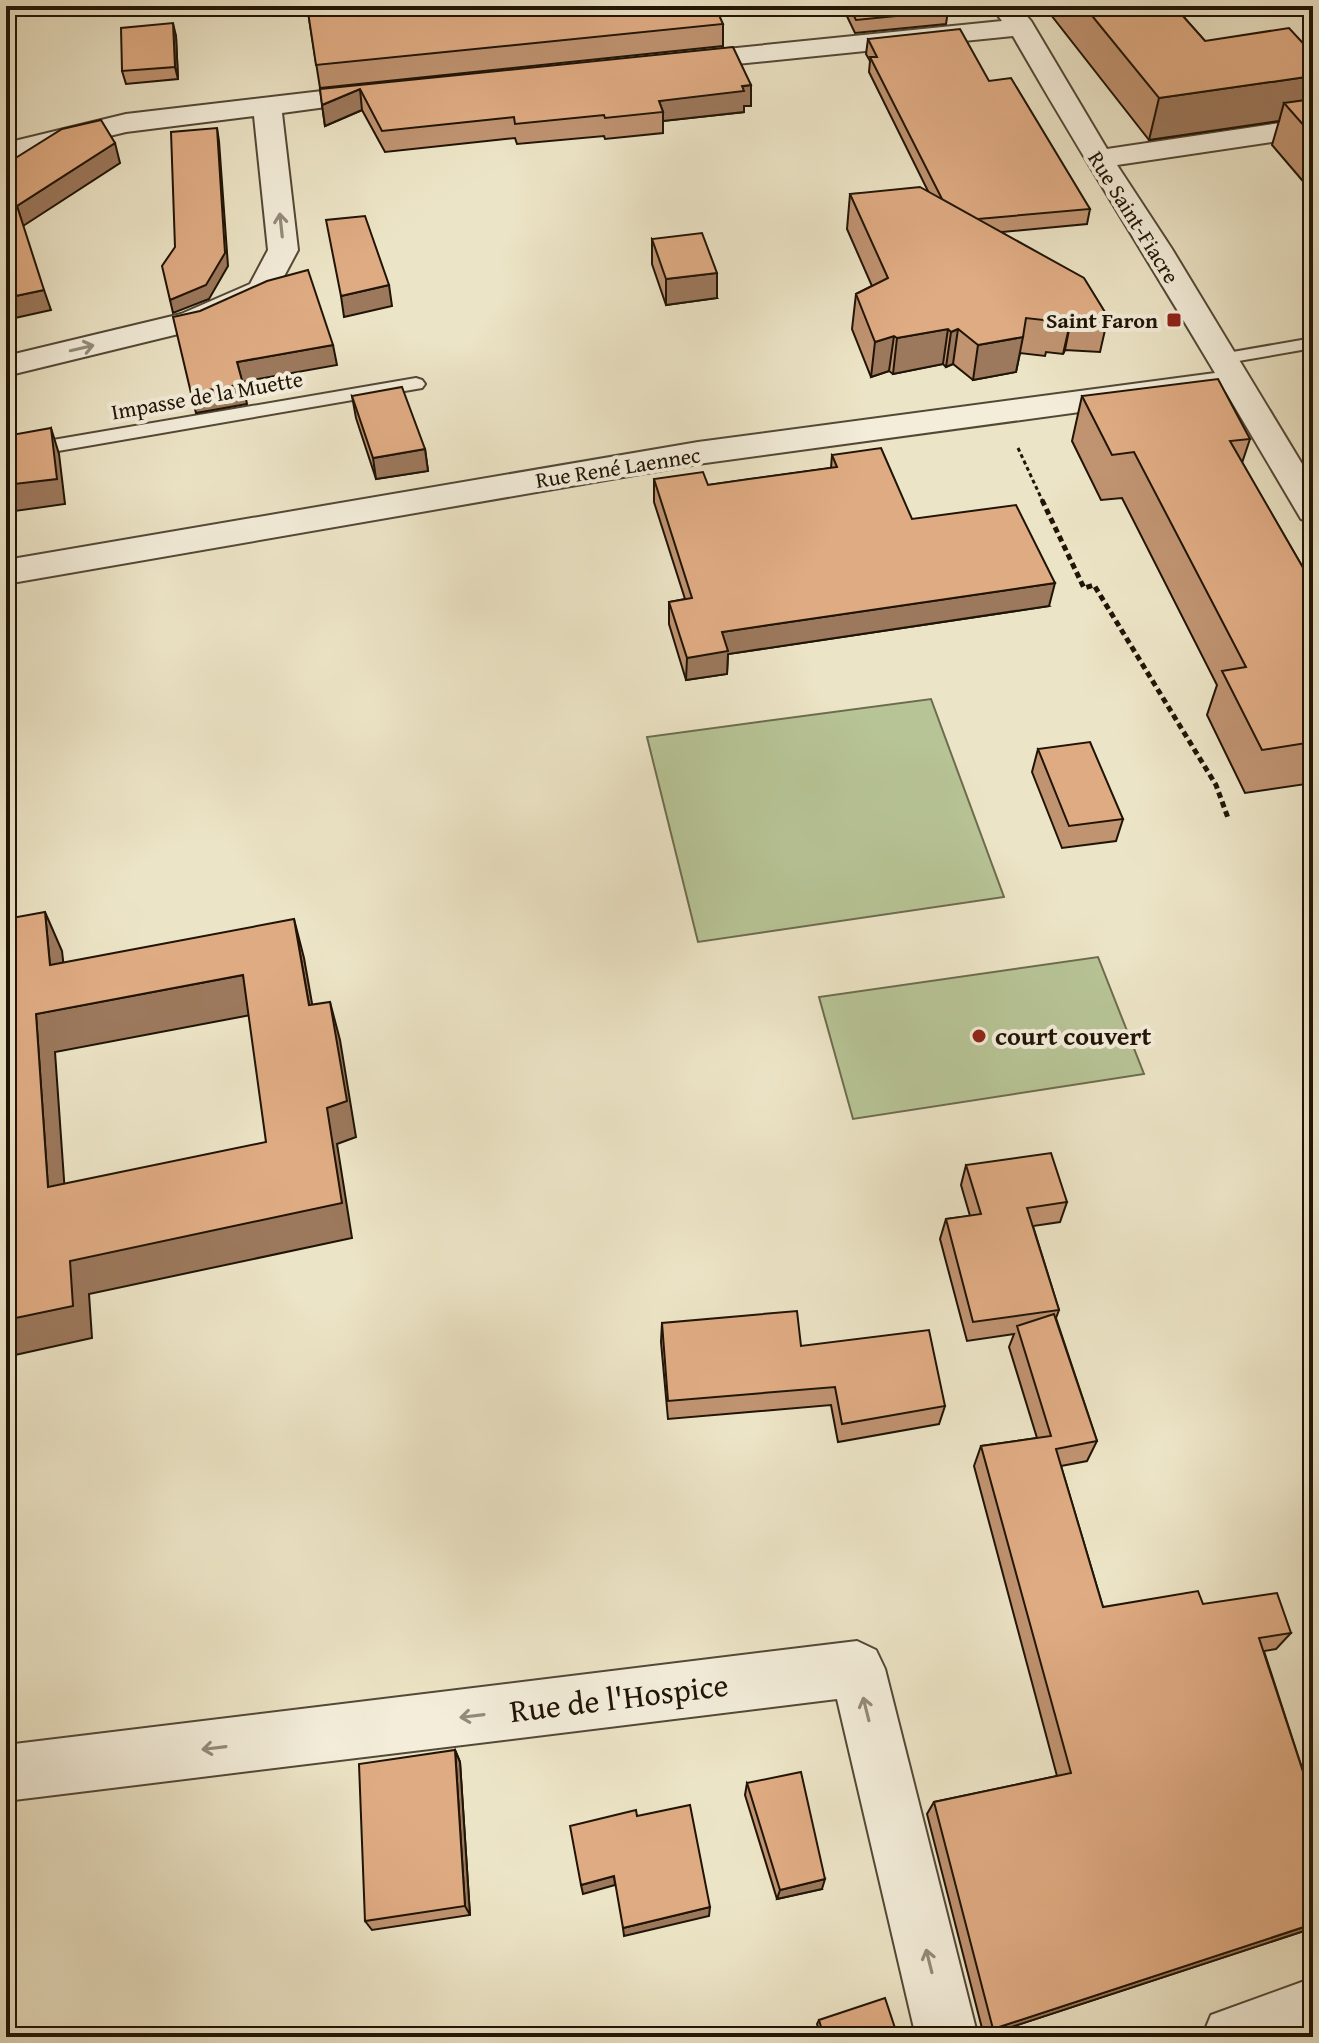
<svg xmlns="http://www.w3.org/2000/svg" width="1319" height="2043" font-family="'Gentium Book Plus',serif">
<rect width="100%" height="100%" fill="#ece4c6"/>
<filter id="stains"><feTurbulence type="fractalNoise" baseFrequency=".0025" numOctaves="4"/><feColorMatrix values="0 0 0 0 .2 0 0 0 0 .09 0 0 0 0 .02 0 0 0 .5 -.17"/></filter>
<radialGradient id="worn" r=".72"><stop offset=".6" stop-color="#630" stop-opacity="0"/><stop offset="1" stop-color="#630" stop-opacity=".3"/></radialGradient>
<!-- green -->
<path fill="#b7c496" stroke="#6c6c4e" stroke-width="2" d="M931 699 1004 897 698 942 647 737Z
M1098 957 1144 1074 853 1119 819 997Z"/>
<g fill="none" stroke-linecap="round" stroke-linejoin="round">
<!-- lane casing -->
<g stroke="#534836" stroke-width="4">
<path id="lane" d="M1313 338V348L1221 364 1212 359 1221 354Z
M416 378 422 380 425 384 422 388 6 460V448Z"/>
</g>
<!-- street casing -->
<g stroke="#534836" stroke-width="4">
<path id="street" d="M991 6H1018L1031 21 1107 149 1313 118V136L1117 165 1172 249 1313 482V523L1301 519 1226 392 698 464 6 584V560L698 442 1215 373C1148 260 1078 150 1013 36L677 70 667 68 663 62 667 56 677 54 1002 21Z
M382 84 392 86 396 92 392 98 282 113 298 250 273 297 203 328 6 376V356L181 314 250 284 268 250 254 116 126 132 6 161V143L126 114Z
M857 1641 876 1650 885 1669 978 2037H916L837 1699 6 1801V1745Z
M1313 1978V2037H1202L1211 2015Z"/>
</g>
<!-- path-far1 -->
<path stroke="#201406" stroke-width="3" stroke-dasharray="4 3" stroke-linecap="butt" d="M1018 448 1043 502"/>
<!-- path -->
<path stroke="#201406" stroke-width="5" stroke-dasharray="6 4" stroke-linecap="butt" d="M1042 500 1084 588 1094 585 1216 785 1228 818"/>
<!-- lane -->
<use href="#lane" fill="#f3edda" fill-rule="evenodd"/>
<!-- street -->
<use href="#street" fill="#f3edda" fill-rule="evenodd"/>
</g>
<!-- wall -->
<path fill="#c09371" stroke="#201406" stroke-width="2" d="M842 6H945L948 11 946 24 855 33Z
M1044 6H1174L1205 41 1313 54V193L1272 145 1279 121 1149 140Z
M426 7 723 24V46L320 88 308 12Z
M176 36 178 79 126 84 122 71Z
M868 39 989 81 1090 209 1087 224 1002 232 1108 317 1100 352 1065 350 1063 354 1046 352 1045 356 1020 353 1016 372 973 380 953 364 946 367 943 364 893 374 889 371 871 377 852 329 856 294 872 286 847 229 850 194 928 191 869 72 870 61 866 54Z
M751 85V106H744V112L663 121V133L605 139 604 136 517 144 515 138 385 152 362 110 325 126 320 89Z
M652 239 717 298 666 305 652 264Z
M352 396 425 449 428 471 376 479 356 418Z
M1082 396 1250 439 1242 463 1313 585V783L1245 793 1207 715 1217 685 1122 498 1101 500 1072 441Z
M832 455 912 519 1049 606 728 654 727 674 686 680 669 624V602L685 599 654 502V479L708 485 831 468Z
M1038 749 1123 819 1116 841 1062 848 1032 772Z
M966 1165 1067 1202 1060 1222 1033 1226 1059 1310 1056 1318 1097 1441 1087 1461 1061 1466 1103 1607 1203 1604 1291 1633 1276 1649 1264 1651 1313 1802V1928L984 2036 927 1814 934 1802 1057 1776 974 1466 981 1446 1037 1438 1009 1347 1014 1334 967 1341 940 1239 946 1219 970 1216 961 1185Z
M662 1323 801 1346 945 1406 939 1424 838 1442 831 1405 668 1419 661 1342Z
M455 1750 460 1762 470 1915 372 1930 365 1921Z
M747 1783 822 1889 777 1899 745 1795Z
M819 2020 898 2037H821L817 2024Z"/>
<!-- shaded-wall -->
<path fill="#9c785c" stroke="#201406" stroke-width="2" d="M173 23 176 36 178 79 175 67Z
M1313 76V116L1284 103 1279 121 1149 140 1159 98Z
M751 85V106H744V112L663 121V112L659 101Z
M360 89 362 110 325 126 322 105Z
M217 128 219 141 228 266 209 299 173 313 170 300Z
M115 143 120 163 23 226 17 206Z
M717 273V298L666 305V279Z
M389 285 392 306 344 317 341 296Z
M44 290 51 310 6 320V298Z
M1072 315 1065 350 1063 354 1071 319Z
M948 329 943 364 893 374 897 338Z
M958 329 953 364 946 367 951 332Z
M894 336 889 371 871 377 875 342Z
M1023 337 1016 372 973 380 978 345Z
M333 345 337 365 242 382 237 362Z
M243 384 247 404 196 413 191 393Z
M51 428 59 454 65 504 15 511 6 485Z
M425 449 428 471 376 479 373 458Z
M1055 583 1049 606 728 654 727 674 686 680 687 658 722 632Z
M45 912 62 951 68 1004 50 965Z
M294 919 304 958 319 1043 309 1005Z
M243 975 256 1014 55 1052 67 1222 48 1187 36 1014Z
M330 1002 340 1040 356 1137 337 1144 352 1238 89 1294 92 1338 6 1357V1320L70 1261 327 1108Z
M455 1750 460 1762 470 1915 465 1906Z
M614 1876 615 1885 583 1894 581 1885Z
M825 1879 822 1889 777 1899 780 1890Z
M710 1907 709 1916 624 1936 623 1928Z
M1313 1924V1928L984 2036 993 2029Z"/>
<!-- building -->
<path fill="#dfab83" stroke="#201406" stroke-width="2" fill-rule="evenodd" d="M374 6H426V7L448 6 449 9 481 6H715L723 24 316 65 308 12Z
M849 6H945L948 11 856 20Z
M1084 6H1174L1205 41 1289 28 1313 54V76L1159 98Z
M173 23 175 67 122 71 121 28Z
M960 29 989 81 1011 78 1090 209 978 219 942 199 870 57H877L868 39Z
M733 47 751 85 742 86 744 91 659 101 663 112 605 118 604 115 515 124 514 117 382 131 360 89 322 105 320 89Z
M1313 99V136L1284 103Z
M101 120 115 143 17 206 44 290 6 298V164L62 129Z
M217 128 225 253 206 285 170 300 162 266 175 247 171 132Z
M920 187 1084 278 1108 317 1072 315 1071 319 1053 317 1052 321 1026 318 1023 337 978 345 958 329 951 332 948 329 897 338 894 336 875 342 856 294 888 278 850 194Z
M365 216 389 285 341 296 326 220Z
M702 233 717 273 666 279 652 239Z
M308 270 333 345 237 362 243 384 191 393 173 317 200 311 267 281Z
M1218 379 1250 439 1230 441 1313 585V742L1262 750 1222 671 1246 667 1134 452 1112 455 1082 396Z
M402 387 425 449 373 458 352 396Z
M51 428 57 479 6 485V436Z
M881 448 912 519 1016 505 1055 583 722 632 728 651 687 658 669 602 692 598 654 479 703 472 708 485 749 479 837 467 832 455Z
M1090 742 1123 819 1069 826 1038 749Z
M45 912 50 965 294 919 309 1005 330 1002 347 1101 327 1108 342 1203 70 1261 73 1306 6 1320V919ZM243 975 266 1142 48 1187 36 1014Z
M1051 1153 1067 1202 1027 1208 1059 1310 973 1322 946 1219 981 1214 966 1165Z
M797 1311 801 1346 929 1330 945 1406 842 1424 835 1387 668 1401 662 1323Z
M1054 1314 1097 1441 1056 1449 1103 1607 1198 1591 1203 1604 1277 1593 1291 1633 1259 1638 1313 1802V1924L993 2029 934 1802 1071 1773 981 1446 1051 1436 1017 1326Z
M455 1750 465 1906 365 1921 359 1764Z
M801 1772 825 1879 780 1890 747 1783Z
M690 1805 710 1907 623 1928 614 1876 581 1885 570 1826 636 1810 637 1816Z
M885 1998 898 2037H824L819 2020Z"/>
<!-- one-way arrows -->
<defs><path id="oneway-shaft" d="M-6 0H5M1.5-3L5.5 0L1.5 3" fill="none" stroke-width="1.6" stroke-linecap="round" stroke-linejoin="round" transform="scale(2)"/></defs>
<g stroke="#948b7b">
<use href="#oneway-shaft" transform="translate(281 225) rotate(-96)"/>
<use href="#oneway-shaft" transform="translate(82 348) rotate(-13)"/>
<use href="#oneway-shaft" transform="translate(866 1709) rotate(-104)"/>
<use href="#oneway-shaft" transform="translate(472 1716) rotate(173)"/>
<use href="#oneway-shaft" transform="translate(214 1748) rotate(173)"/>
<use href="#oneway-shaft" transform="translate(929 1961) rotate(-104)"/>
</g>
<!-- markers -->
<g fill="#8f2418" stroke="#f3edda" stroke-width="3">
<rect x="1166" y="312" width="16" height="16" rx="4"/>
<circle cx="979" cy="1036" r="8"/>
</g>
<g text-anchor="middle" stroke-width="8" stroke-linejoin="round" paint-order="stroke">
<!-- far-street labels -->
<g font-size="22" fill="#201406" stroke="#f3edda">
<text transform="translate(1134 217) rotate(58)" y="8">Rue Saint-Fiacre</text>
<text transform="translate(207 395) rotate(-10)" y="8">Impasse de la Muette</text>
<text transform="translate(618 467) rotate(-9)" y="8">Rue René Laennec</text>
</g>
<!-- far-poi labels -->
<g font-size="22" font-weight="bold" fill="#201406" stroke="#f3edda" text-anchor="end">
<text x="1158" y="328">Saint Faron</text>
</g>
<!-- poi labels -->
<g font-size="26" font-weight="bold" fill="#201406" stroke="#f3edda" text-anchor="start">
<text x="995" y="1045">court couvert</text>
</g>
<!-- near-street labels -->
<g font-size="32" fill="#201406" stroke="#f3edda">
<text transform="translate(619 1698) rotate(-7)" y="11">Rue de l'Hospice</text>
</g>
</g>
<!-- margin -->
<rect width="1319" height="2043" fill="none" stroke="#ece4c6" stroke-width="32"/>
<rect x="8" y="8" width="1303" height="2027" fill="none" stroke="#201406" stroke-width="4"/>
<rect x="16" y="16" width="1287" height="2011" fill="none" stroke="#201406" stroke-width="2"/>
<rect width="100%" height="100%" filter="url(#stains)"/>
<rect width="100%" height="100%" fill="url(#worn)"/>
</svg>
